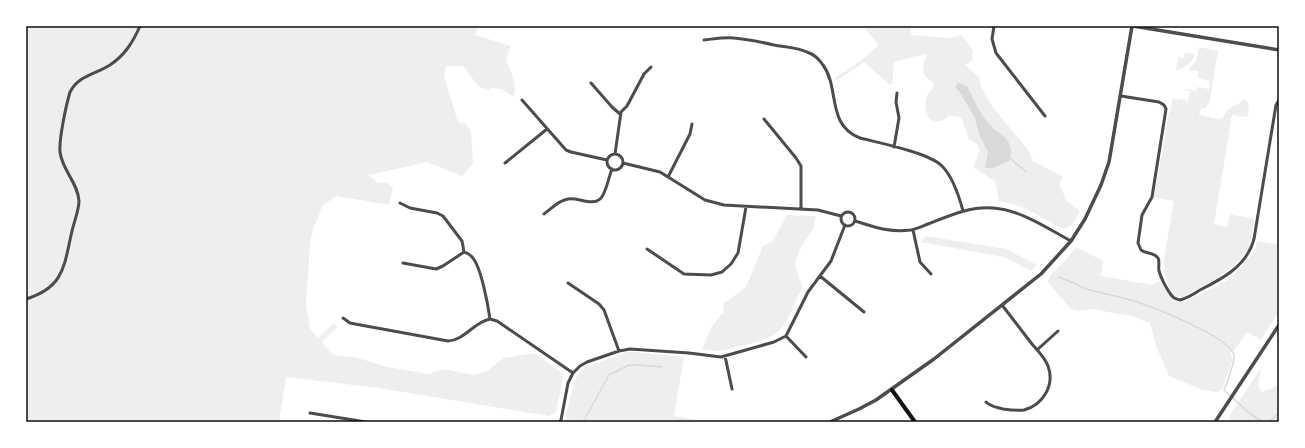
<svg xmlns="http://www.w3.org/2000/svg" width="1305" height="448" font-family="'Public Sans',sans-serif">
<rect width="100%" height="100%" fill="#fff"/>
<!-- green -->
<path fill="#eee" d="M26 26H478L475 35 511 46 506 59C510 71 519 86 513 97L502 89 491 88 488 90 479 87 463 66H446L444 76 458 122 466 124 471 131 473 164 462 176 427 162 369 175 378 183H387L393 188 389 205 337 196 323 205 313 229 310 244 306 304 310 329 318 338 334 323 337 327 322 342 331 353 337 356 355 357 387 367 429 374 442 369 474 375 488 371 503 358 534 353 562 373 563 378 556 412 549 416 379 388 286 377 279 422H26Z
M863 26H909L911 29V35L950 38 962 35 973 51 972 60 965 65 979 77 981 87 992 106 1028 150 1033 161 1063 177 1059 184 1067 201 1080 211 1072 225 1065 229 1061 228C1042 218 1021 203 999 201L995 181 973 167 980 150 977 144 969 139 961 117C958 117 952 115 949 116 946 117 944 120 941 121 928 124 923 110 926 100 927 94 933 90 934 84L924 75 923 65 927 54 894 62 892 84 890 85 864 62 836 81 835 78 862 60 879 45Z
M1199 47 1218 51 1209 105H1207L1206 108H1201L1199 115 1218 119 1222 118 1227 111 1233 106 1239 104 1241 101 1245 99C1250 104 1249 109 1248 116L1245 117 1232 115 1214 224 1227 227 1230 214 1254 219C1253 227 1252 238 1249 246 1238 270 1204 285 1182 297 1168 298 1163 270 1164 259L1174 201 1154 197 1167 124 1169 112 1171 110 1172 99 1180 100V97L1182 100 1188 101 1190 91 1184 90 1185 89 1196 91 1197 87 1209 89V81L1198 78V71L1188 70 1196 61Z
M1185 53 1195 54C1193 62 1183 70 1176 70L1178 57 1184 58Z
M787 215 816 216 814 227 800 249 795 262 796 270 803 287C796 298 792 312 785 323 774 342 744 345 724 350L717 351 702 349C708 336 712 322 724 313L723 304 746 287 763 246 772 242Z
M925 236 1006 249 1037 265 1031 271 1004 257 921 242Z
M1257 241 1279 245V311L1261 340 1247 332 1236 348 1230 353 1233 359 1222 389 1217 392 1203 390 1176 379 1169 376 1156 346 1150 323 1136 317 1092 309 1077 311 1070 308 1050 285 1048 281 1051 274 1064 262 1076 247 1103 261 1101 276 1152 285 1161 280 1172 299 1176 302H1185L1230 279 1254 252Z
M627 352H634L684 357 674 416 712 422H564L574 384C576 377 579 373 584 368Z
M1261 368 1258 386 1262 392 1279 385V422H1229L1230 415Z"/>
<!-- water -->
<path fill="#d9d9d9" d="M958 83 967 86C974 100 980 115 991 126 998 133 1007 136 1010 146 1012 151 1011 156 1009 161L993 168H985L988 152 979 134 975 118 961 94 955 87Z"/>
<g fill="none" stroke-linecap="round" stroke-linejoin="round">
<!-- stream -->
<path stroke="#d9d9d9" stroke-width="1.5" d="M1010 158 1026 172
M1059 277C1067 280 1076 284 1084 288 1099 293 1116 296 1131 300 1150 306 1229 336 1234 355 1235 363 1227 382 1224 390L1249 413 1263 422
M583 422 609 375 629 365H638L662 367
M1269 422 1279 413"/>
<!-- minor -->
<path stroke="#4c4c4c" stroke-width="3" d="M994 26 992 39 996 53 1045 116
M704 40C714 39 724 37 734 38 747 39 761 42 774 45 784 47 796 47 807 52 813 54 819 59 823 65 840 88 826 125 860 138 880 143 929 153 942 166 953 177 959 196 963 211
M591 83 612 107 620 114
M1121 96 1159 102 1164 105 1166 109 1152 197 1142 215 1138 243 1141 250C1146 254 1154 252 1158 258 1160 262 1158 266 1159 271 1161 278 1167 290 1172 296 1174 299 1177 299 1180 300 1187 298 1194 294 1200 290 1222 279 1247 266 1254 239L1276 105 1279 100
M522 100 566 150 571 152 607 160
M764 119 796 158 801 166V208
M894 147 899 118 896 102 897 93
M615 154 621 112 627 106 644 74 651 67
M607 162a8 8 0 1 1 16 0a8 8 0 1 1-16 0Z
M505 163 547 129
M623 163 660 172 705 200 724 205 818 210 841 216
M668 177 690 134 692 124
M400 203 410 208 437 213 443 216 462 241 464 252C466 253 470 254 472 257 481 266 488 305 490 319L497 321 573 373
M841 219a7 7 0 1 1 14 0a7 7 0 1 1-14 0Z
M544 214C551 209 559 200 568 199 578 197 593 207 601 198 606 193 609 176 612 169
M855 221C875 227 889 233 911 230 917 229 923 226 928 224 949 216 970 206 993 208 1021 210 1047 228 1071 241
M913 230 920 262 931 274
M647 249 684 274 711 275 722 272 731 264 738 253 746 207
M403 263 436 269 443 266 464 252
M820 276 864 312
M568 283 599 304 604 310 619 351
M26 299C65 287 64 265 72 231 74 222 79 210 79 201 78 183 62 170 60 152 59 138 66 106 70 92 79 75 96 74 110 65 125 55 133 42 140 26
M343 318 350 323 355 324 448 341C465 340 474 322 490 319
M786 336 806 357
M1037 350 1058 331
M725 356 732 389
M986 402C991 407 996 407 1003 409 1010 410 1017 411 1024 410 1043 405 1055 385 1048 366 1045 358 1038 351 1032 344 1022 331 1012 318 1002 305
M310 413 366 422
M559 422 561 420 568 383 573 373 580 366 587 362 619 351 630 349 689 353 721 357 774 342 786 336 808 292 831 261 845 225"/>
<!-- tertiary -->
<path stroke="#4c4c4c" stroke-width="3.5" d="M1133 26 1279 50
M830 422 859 409 876 400 934 359 1041 274 1071 241 1085 219 1101 185 1109 162 1132 26
M1215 422 1279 325"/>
<!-- secondary -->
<path stroke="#111" stroke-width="4" d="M892 390 915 422"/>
</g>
<!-- border -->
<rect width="1305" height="448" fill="none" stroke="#ffffff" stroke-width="54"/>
<rect x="27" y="27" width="1251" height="394" fill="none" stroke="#111" stroke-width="1.5"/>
</svg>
